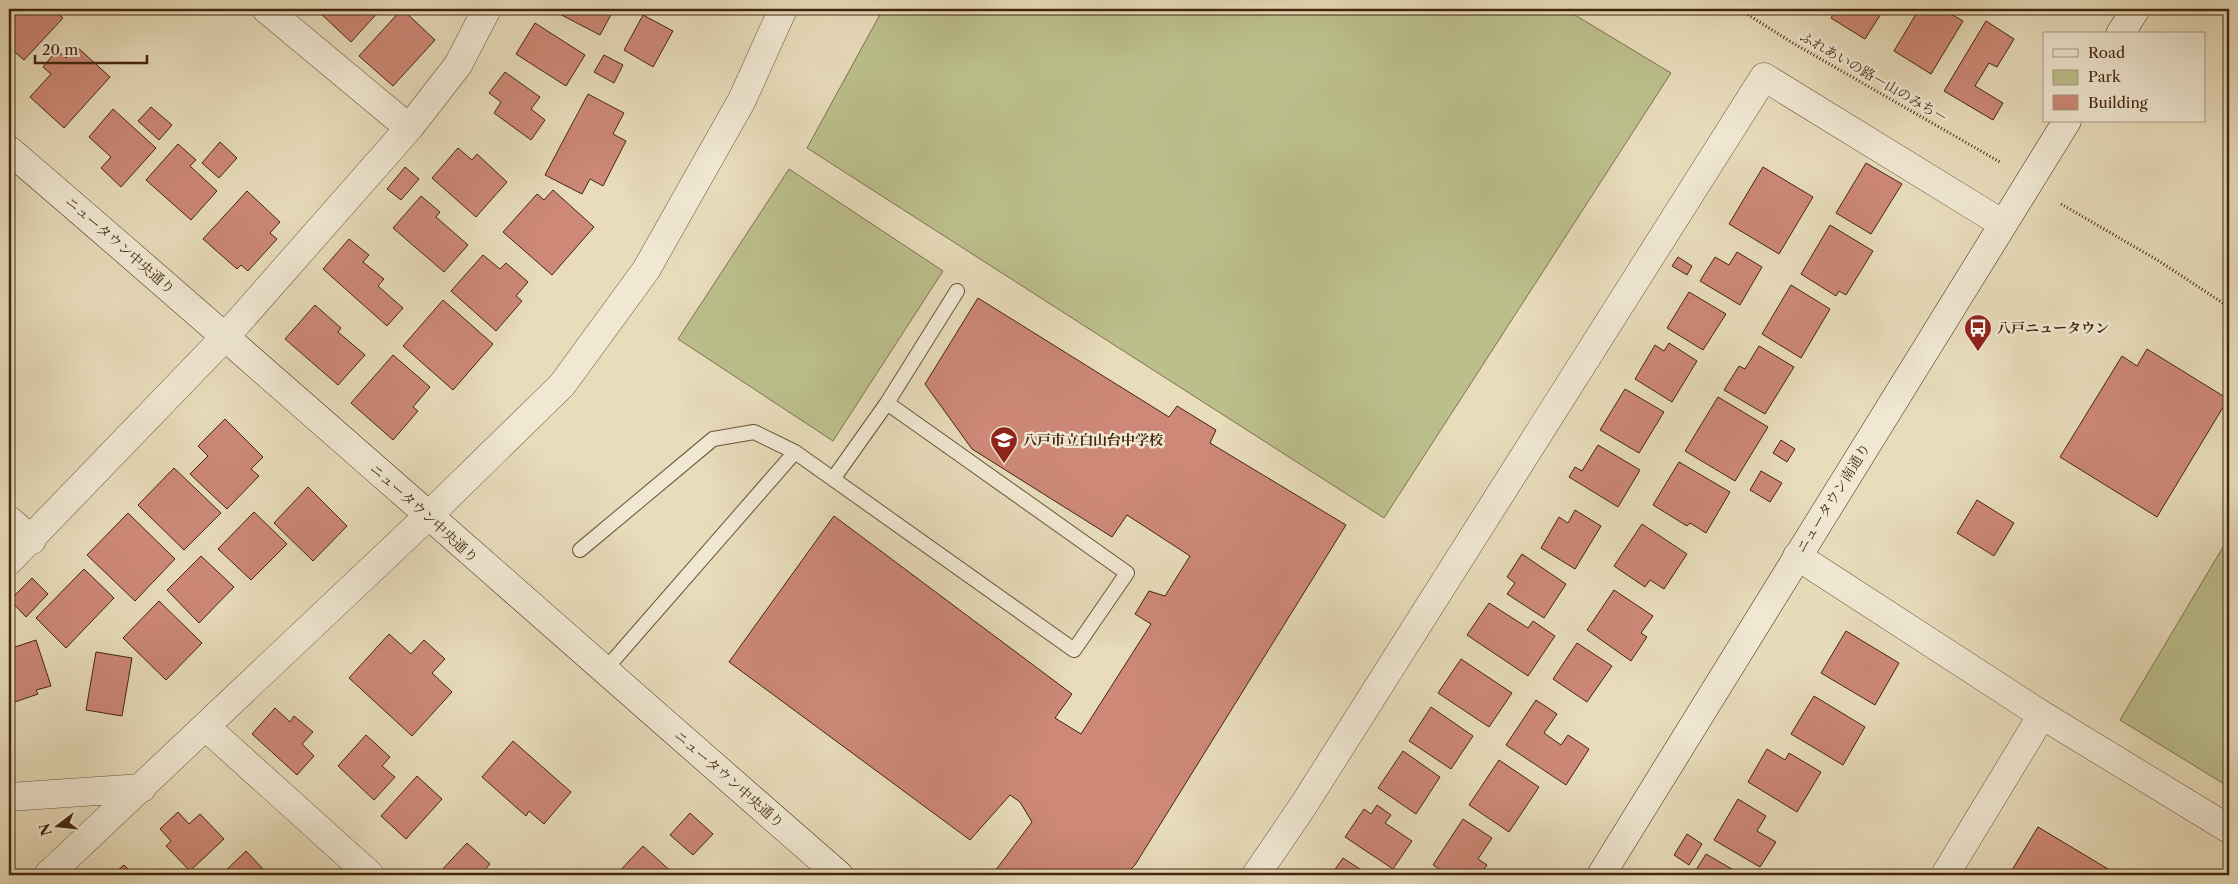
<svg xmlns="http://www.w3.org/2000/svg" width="2238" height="884" font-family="'Libre Caslon Text','Noto Serif JP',serif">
<rect width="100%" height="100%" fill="#e8dcbb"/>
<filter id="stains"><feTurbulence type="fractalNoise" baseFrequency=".004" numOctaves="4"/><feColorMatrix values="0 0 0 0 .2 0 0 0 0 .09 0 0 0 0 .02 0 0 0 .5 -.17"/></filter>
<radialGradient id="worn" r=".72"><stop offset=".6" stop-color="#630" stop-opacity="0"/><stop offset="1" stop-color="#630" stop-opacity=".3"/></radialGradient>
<!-- green -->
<path fill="#bbbf8c" stroke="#7f724c" d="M883 9H1565L1671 73 1384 518 807 148Z
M789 169 943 271 833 441 678 339Z
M2229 537V787L2120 720Z"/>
<!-- building -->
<path fill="#cd8877" stroke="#43260d" d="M9 9H53L63 18 24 60 9 47Z
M320 9H381L351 42 318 11Z
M402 9 435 40 393 86 359 56Z
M550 9H614L600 35Z
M1836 9H1884L1865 39 1831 18Z
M1919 9H1942L1963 21 1931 74 1894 51Z
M643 15 673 31 653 67 624 50Z
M1986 21 2014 39 1997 67 1989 63 1975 86 2003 103 1993 120 1944 91Z
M535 23 585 55 566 86 516 54Z
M76 46 110 77 64 128 30 97 51 74 43 67 57 50 66 58Z
M604 55 623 65 614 83 594 72Z
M505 72 540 97 531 109 545 120 531 140 494 113 501 102 489 93Z
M588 94 624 113 613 134 626 141 603 186 590 179 582 194 545 175Z
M151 107 172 125 159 140 138 121Z
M113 109 156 148 121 187 101 168 111 157 89 137Z
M220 142 237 158 219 178 202 163Z
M178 144 196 160 190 166 217 191 191 220 146 180Z
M458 148 472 160 477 154 507 182 476 217 432 178Z
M1866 163 1902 184 1871 234 1836 213Z
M405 167 419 179 401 200 387 189Z
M1763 167 1813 197 1779 254 1729 224Z
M553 190 594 227 552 275 503 232 537 194 544 200Z
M247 191 280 222 270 233 277 239 248 271 241 265 237 269 203 239Z
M421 196 440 212 436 217 468 245 444 272 393 228Z
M1830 225 1873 251 1846 295 1839 291 1836 296 1801 274Z
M349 239 369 255 363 262 384 279 378 286 403 308 387 326 323 269Z
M1737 252 1762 267 1740 305 1700 281 1715 257 1729 265Z
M483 255 500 269 506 263 528 282 516 296 522 301 496 331 451 291Z
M1678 257 1692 266 1687 275 1672 266Z
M1791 285 1830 309 1801 358 1762 334Z
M1689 292 1726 314 1703 350 1667 328Z
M978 298 1169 417 1177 406 1216 430 1210 443 1346 525 1135 865 1125 875H992L1032 822 1020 802 1010 795 970 840 729 662 834 516 1072 694 1055 718 1081 734 1151 624 1135 614 1149 591 1165 596 1190 556 1127 515 1112 537 972 449 925 384Z
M443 300 493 344 453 390 403 346Z
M315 305 341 328 338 332 365 355 338 385 285 339Z
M1669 343 1697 361 1672 402 1635 379 1655 345 1664 351Z
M1759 346 1794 367 1765 414 1724 390 1739 366 1745 369Z
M2147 349 2228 399 2157 517 2060 457 2122 356 2137 366Z
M393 355 430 387 413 407 418 411 393 440 351 403Z
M1625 389 1664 412 1639 453 1600 430Z
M1718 397 1768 427 1735 481 1685 451Z
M225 419 263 457 251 469 259 476 227 509 190 474 208 456 198 446Z
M1781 440 1795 449 1787 462 1773 453Z
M1598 445 1640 470 1618 507 1569 477 1575 467 1582 471Z
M1679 462 1730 492 1706 533 1690 523 1687 526 1653 505Z
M174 468 221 513 184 550 138 505Z
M1761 471 1782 483 1770 502 1750 490Z
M308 487 347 526 313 561 274 523Z
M1977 500 2014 523 1994 556 1957 533Z
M1575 510 1601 526 1575 569 1541 548 1559 517 1568 523Z
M254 512 287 544 251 580 218 549Z
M128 513 175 559 135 601 87 555Z
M1642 524 1687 554 1664 589 1650 580 1645 587 1614 566Z
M1522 554 1566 584 1544 618 1507 594 1515 583 1507 577Z
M201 556 234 587 199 623 167 590Z
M84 569 114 598 66 648 36 618Z
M32 578 48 594 26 617 10 600Z
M1614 590 1653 616 1641 633 1647 637 1631 661 1587 630Z
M159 601 202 643 166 680 123 638Z
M1489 603 1528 628 1533 621 1555 636 1528 676 1467 635Z
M1846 631 1899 663 1875 705 1821 673Z
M389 634 411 654 424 640 445 659 432 673 452 692 412 736 349 678Z
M9 640 12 648 36 640 51 686 36 690 38 694 9 704Z
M1577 643 1612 666 1587 702 1553 679Z
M96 652 132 658 122 716 86 710Z
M1461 659 1512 693 1489 727 1438 693Z
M1814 696 1865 727 1843 765 1791 734Z
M1536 700 1557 714 1544 733 1561 745 1568 735 1589 749 1566 785 1506 745Z
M1431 707 1473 736 1451 769 1409 741Z
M275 708 290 722 294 716 313 732 302 744 314 756 297 775 252 734Z
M366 735 390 757 382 766 395 777 374 800 338 766Z
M513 741 571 792 544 824 529 811 526 816 482 777Z
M1767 749 1785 760 1789 753 1821 772 1797 812 1748 782Z
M1403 751 1440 777 1416 814 1378 788Z
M1499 760 1539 787 1509 832 1469 805Z
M417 776 442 799 406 839 381 816Z
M1738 799 1766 816 1757 831 1776 842 1760 867 1714 840Z
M1377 805 1391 815 1385 823 1412 841 1393 869 1345 837 1364 809 1371 814Z
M178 812 189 824 200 814 224 839 190 871 166 846 171 841 160 829Z
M690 813 713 834 693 855 670 835Z
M1463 819 1492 838 1478 859 1487 865 1480 875H1448L1433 865Z
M2038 827 2118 875H2009Z
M1687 834 1702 844 1689 865 1674 855Z
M467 843 490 864 480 875H443L440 872Z
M643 846 675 875H616Z
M246 851 265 871 261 875H221Z
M1706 854 1742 875H1693Z
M1343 858 1369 875H1331Z
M124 865 134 875H112Z"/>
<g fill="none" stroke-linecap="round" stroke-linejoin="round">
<!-- lane casing -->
<g stroke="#6c5438" stroke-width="16">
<path id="lane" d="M887 403 957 291
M580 550 713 439 754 432 795 452
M604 671 795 452 1074 650 1127 573 887 403 833 479"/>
</g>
<!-- street casing -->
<g stroke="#6c5438" stroke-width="29">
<path id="street" d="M266 9 409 128
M9 520 32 540
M1797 556 2042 715 2229 829
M9 561 226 336 409 128 458 65 487 9
M206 727 370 875
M9 797 142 788
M48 875 428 516 562 385 646 270 742 100 783 9
M1256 875 1303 806 1764 77 2003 224
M1945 875 2042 715"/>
</g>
<!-- secondary casing -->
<g stroke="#43260d" stroke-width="29">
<path id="secondary" d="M2120 34 2136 9
M9 150C288 389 562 634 839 875
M1601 875 2067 121"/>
</g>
<!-- path -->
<path stroke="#43260d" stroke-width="3" stroke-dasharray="1 2.5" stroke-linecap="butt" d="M1739 9 1791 42 2000 162
M2061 204 2159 261 2229 307"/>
<!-- lane -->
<use href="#lane" stroke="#f0e8d3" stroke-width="14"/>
<!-- street -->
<use href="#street" stroke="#f0e8d3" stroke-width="28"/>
<!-- secondary -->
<use href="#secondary" stroke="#f0e8d3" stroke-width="28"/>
</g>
<!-- icons -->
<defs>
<g id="bus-pin" transform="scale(1.4375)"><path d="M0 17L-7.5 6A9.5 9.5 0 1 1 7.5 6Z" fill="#8f2418" stroke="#f0e8d3"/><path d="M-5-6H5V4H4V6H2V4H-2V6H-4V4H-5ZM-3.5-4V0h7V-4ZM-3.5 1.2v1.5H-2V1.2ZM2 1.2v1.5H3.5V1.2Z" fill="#fff"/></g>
<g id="school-pin" transform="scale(1.4375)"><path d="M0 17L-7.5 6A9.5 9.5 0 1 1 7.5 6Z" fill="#8f2418" stroke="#f0e8d3"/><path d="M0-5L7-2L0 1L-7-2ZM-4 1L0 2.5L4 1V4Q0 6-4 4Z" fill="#fff"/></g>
</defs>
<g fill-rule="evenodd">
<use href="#bus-pin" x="1978" y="328"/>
<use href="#school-pin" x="1004" y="440"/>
</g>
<g text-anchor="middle" stroke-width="5" stroke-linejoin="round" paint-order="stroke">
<!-- street labels -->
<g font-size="14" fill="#43260d" stroke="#f0e8d3">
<text transform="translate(1874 77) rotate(30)" y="5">ふれあいの路－山のみち－</text>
<text transform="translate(120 245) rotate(41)" y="5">ニュータウン中央通り</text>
<text transform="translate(1833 498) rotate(-58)" y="5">ニュータウン南通り</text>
<text transform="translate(424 513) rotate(42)" y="5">ニュータウン中央通り</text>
<text transform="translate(729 779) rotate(41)" y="5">ニュータウン中央通り</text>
</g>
<!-- poi labels -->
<g font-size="14" font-weight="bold" fill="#43260d" stroke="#f0e8d3" text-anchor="start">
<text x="1997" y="333">八戸ニュータウン</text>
<text x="1023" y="445">八戸市立白山台中学校</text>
</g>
</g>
<!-- margin -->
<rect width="2238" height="884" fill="none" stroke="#e8dcbb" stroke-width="30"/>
<rect x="10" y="10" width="2218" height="864" fill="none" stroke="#43260d" stroke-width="2.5"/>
<rect x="15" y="15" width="2208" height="854" fill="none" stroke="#43260d"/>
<!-- legend -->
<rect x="2043" y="32" width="162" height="90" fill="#f0e8d3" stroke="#ab9a84"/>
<rect x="2053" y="49" width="25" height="8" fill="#f0e8d3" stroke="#ab9a84"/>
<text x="2088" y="58" font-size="15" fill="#43260d">Road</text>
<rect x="2053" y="70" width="25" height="15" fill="#bbbf8c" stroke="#ab9a84"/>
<text x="2088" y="82" font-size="15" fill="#43260d">Park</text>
<rect x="2053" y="95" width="25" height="15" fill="#cd8877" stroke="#ab9a84"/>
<text x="2088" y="108" font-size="15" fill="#43260d">Building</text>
<!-- north arrow -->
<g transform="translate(58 826) rotate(254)" stroke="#f0e8d3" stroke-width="4" paint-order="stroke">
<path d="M0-4L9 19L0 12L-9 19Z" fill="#43260d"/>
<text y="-8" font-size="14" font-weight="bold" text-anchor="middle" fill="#43260d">N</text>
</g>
<!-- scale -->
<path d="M35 55v8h112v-8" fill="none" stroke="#43260d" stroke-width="2.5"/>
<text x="42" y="55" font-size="15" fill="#43260d" stroke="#f0e8d3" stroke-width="4" paint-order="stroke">20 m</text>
<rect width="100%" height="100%" filter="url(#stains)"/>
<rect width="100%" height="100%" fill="url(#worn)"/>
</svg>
